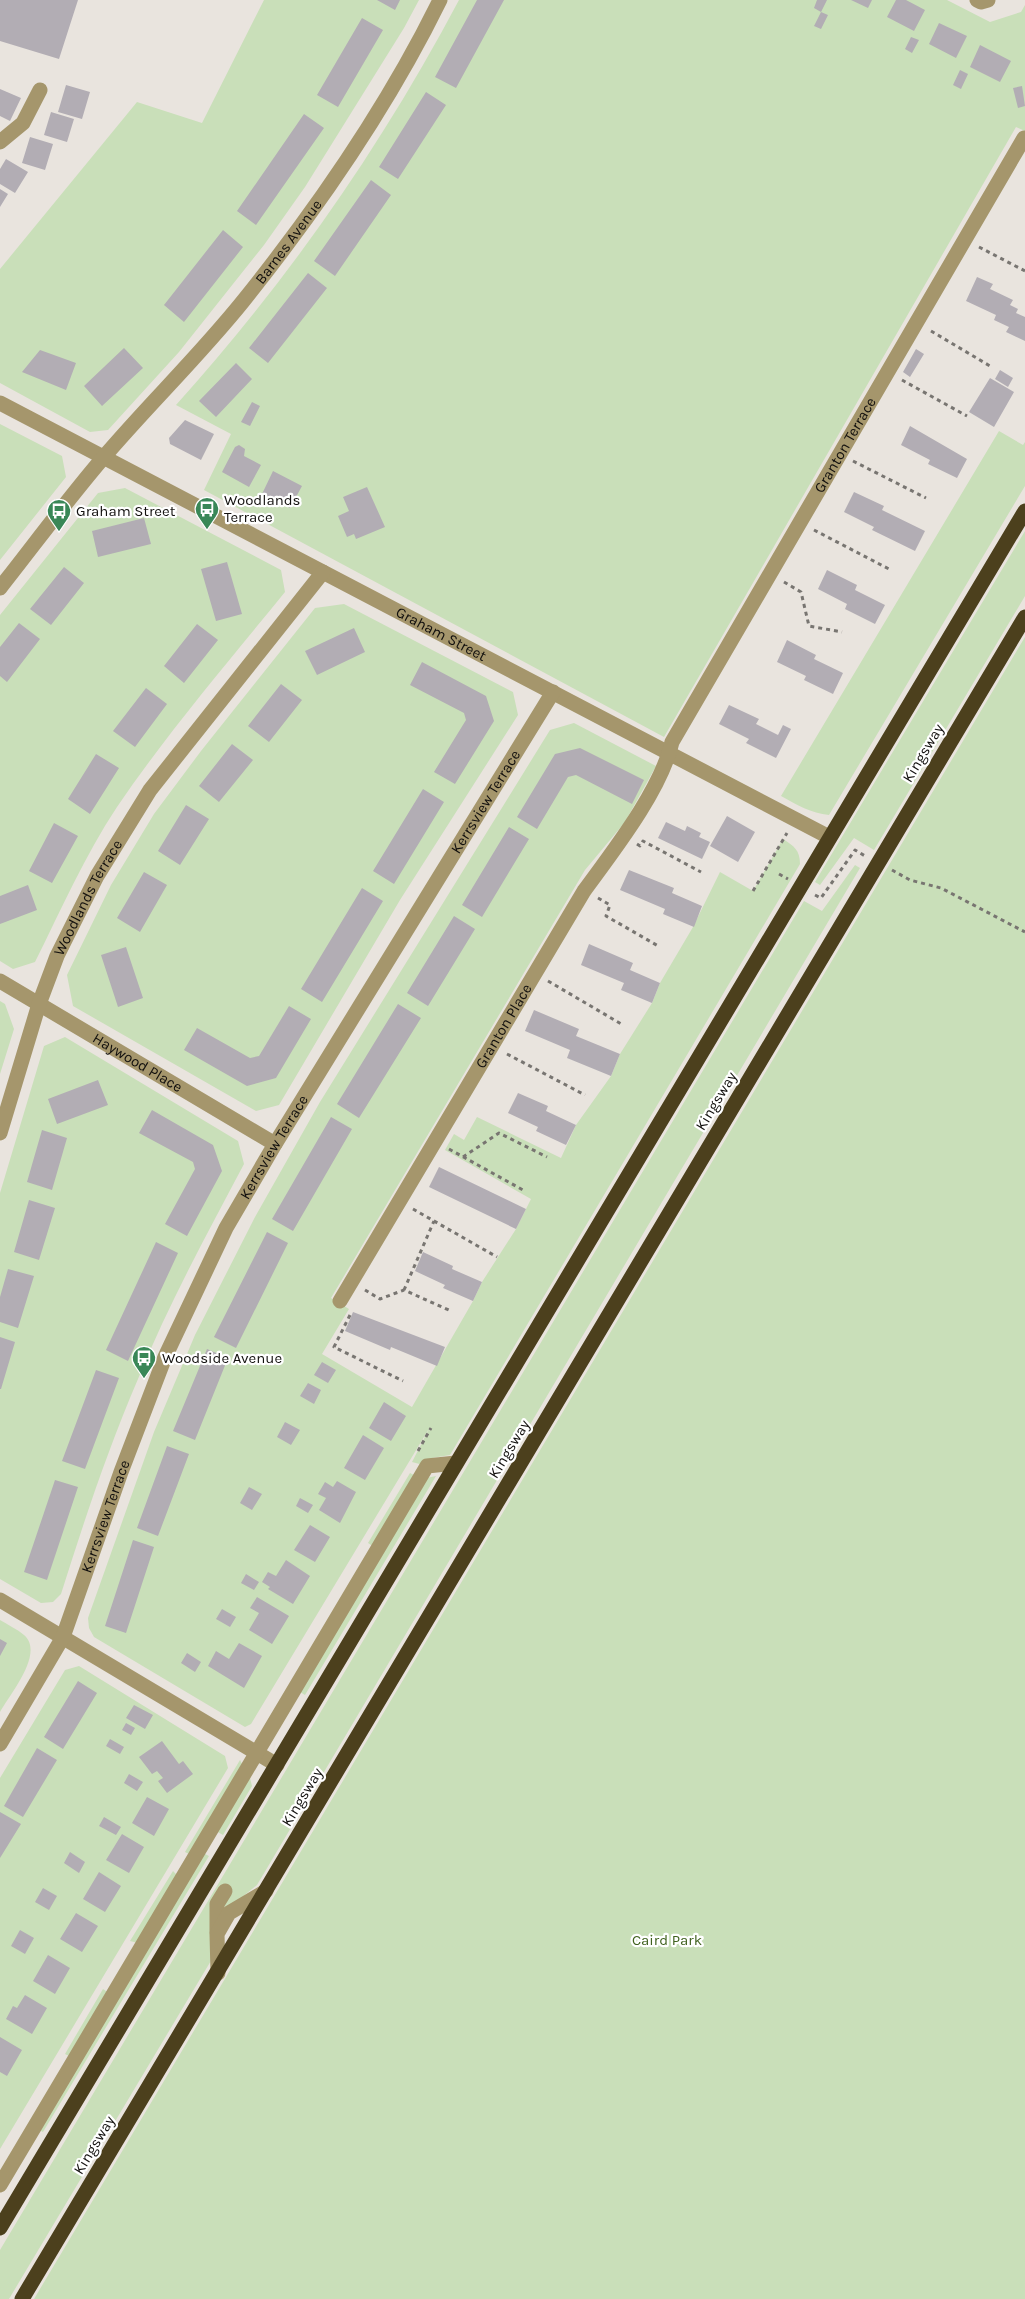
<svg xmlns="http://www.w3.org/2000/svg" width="1025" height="2299" font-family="Karla,sans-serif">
<rect width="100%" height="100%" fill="#e9e4de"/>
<!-- green -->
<path fill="#c9dfb9" d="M264 0H419L404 28 305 187 264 245 179 352 108 430 90 432 0 383V269L137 102 202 123Z
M459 0H947L990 22 1021 12 1025 5V131L1016 127 664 737 204 490 231 434 176 405C287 282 381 147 459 0Z
M0 424 62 456 66 477 0 560Z
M999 431 1023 445 1025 442V486L829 815C811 813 797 805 781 796Z
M125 488 281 570 285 592C228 662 168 732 117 807 85 855 61 910 35 962L13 969 0 961V615L98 493Z
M1025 531V596L874 850 854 838 820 885 815 882Z
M344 604 513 692 518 715 400 900 279 1105 256 1111 73 1006 67 975 111 885 154 814 201 751 315 608Z
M1025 637V2299H34Z
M574 723 656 766 625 822 585 870 331 1298 349 1309 322 1354 412 1407 473 1301 482 1282 516 1229 531 1199 445 1150 454 1134 464 1140 477 1117 561 1158 576 1125 611 1076 620 1054 652 1003 660 983 693 927 720 872 753 891 783 839C794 846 800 850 800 864L450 1455 432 1458 427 1466 412 1462 430 1427 251 1724 245 1727 94 1637 89 1628 88 1618 154 1432 195 1335 255 1217 320 1102 550 730Z
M855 865 860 868 257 1885 225 1911 222 1887 212 1959 9 2299H0V2250L804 901 822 911Z
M0 1001 5 1004 14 1029 0 1074Z
M65 1037 238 1141 244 1164C207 1234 168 1305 138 1379 108 1449 84 1521 61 1594L53 1602 41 1603 0 1579V1193L44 1046Z
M410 1473 416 1476 374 1547 368 1543Z
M436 1476 305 1695 300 1692 426 1478Z
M0 1620C8 1625 17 1629 24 1635 45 1653 10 1694 0 1712Z
M79 1666 225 1756 228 1768 0 2149V1778L65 1670Z
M240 1760 243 1766 191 1855 185 1852Z
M249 1774 252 1786 223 1835 216 1831Z
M203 1853 209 1856 43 2132 37 2129Z
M173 1871 178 1876 138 1943 130 1941Z
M103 1989 109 1993 71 2057 65 2054Z"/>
<!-- building -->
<path fill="#b2adb4" d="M0 0H78L59 59 0 41Z
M377 0H400L395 10Z
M477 0H504L456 88 435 77Z
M817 0H827L821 12 814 8Z
M851 0H872L868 8Z
M896 0H906L925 10 914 31 887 17Z
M821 12 828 15 821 29 814 26Z
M362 18 383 30 338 107 317 95Z
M939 23 967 36 956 58 929 44Z
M911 37 919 40 912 53 905 49Z
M980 45 1011 61 1000 82 970 67Z
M960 70 968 74 961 89 953 85Z
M66 85 90 92 82 119 58 112Z
M1022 86 1025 106 1018 108 1013 88Z
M0 89 21 98 10 121 0 116Z
M426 92 446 105 398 179 379 167Z
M51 112 74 119 67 142 44 135Z
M304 114 324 128 256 225 237 211Z
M30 137 53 144 45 170 22 163Z
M6 159 28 172 15 193 0 184V169Z
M371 180 391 195 335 276 314 261Z
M0 189 8 194 0 207Z
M223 230 243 247 184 322 164 305Z
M308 273 327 288 268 363 249 348Z
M977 277 993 284 990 289 1013 300 1010 305 1018 309 1016 313 1025 317V341L1006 332 1009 327 994 320 996 315 966 301Z
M124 348 143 368 102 406 84 386Z
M916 349 924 354 910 377 903 372Z
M40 350 76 363 66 390 22 372Z
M236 363 252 379 216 417 199 401Z
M1000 370 1013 378 1008 387 995 379Z
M990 378 1014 392 994 427 969 412Z
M252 402 260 406 250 426 241 422Z
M185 420 214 434 201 460 170 444 169 438Z
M910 426 967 459 957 478 928 464 930 460 901 445Z
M239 445 245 449 244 456 261 465 249 487 222 472 235 447Z
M273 471 302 486 290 508 262 494Z
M367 487 385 527 356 539 354 534 347 537 338 516 349 511 343 497Z
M854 492 884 506 882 510 925 531 915 551 872 530 874 527 844 512Z
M144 518 151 544 98 557 92 531Z
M227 562 242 614 216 621 201 569Z
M64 567 84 583 51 625 30 609Z
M827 570 857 585 855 590 885 605 875 624 845 609 847 604 818 589Z
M19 623 40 639 7 682 0 676V647Z
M197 624 218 640 184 683 164 666Z
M354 628 365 652 317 675 305 651Z
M787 640 816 655 814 659 843 673 833 694 804 680 806 676 777 662Z
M422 662 486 696 494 721 455 784 434 772 466 720 464 713 410 685Z
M281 684 302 700 269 742 248 726Z
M146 688 167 704 135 747 113 731Z
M729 705 759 719 756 724 778 735 783 725 791 729 776 758 746 743 749 739 719 724Z
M232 744 253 760 219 802 199 786Z
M580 748 644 780 632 804 576 775 568 777 537 829 517 817 555 754Z
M96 754 119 768 90 814 68 799Z
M423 789 444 802 394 884 373 871Z
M186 805 209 819 180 865 158 851Z
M727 816 755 832 738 862 710 846Z
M666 822 685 831 687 826 701 833 699 837 710 842 702 859 658 838Z
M54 823 78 836 52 883 29 871Z
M509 827 529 839 482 917 462 905Z
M629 870 674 888 672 893 702 906 694 927 663 914 665 909 620 890Z
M144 872 167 885 140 932 117 918Z
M28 885 37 910 0 924V896Z
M362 888 383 901 322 1002 301 989Z
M454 916 475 929 428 1006 407 993Z
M589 944 633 963 630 970 660 983 652 1003 621 990 624 983 581 965Z
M126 947 143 998 118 1007 101 955Z
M398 1004 421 1018 359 1118 337 1104Z
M289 1006 311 1019 276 1078 247 1086 184 1050 197 1028 250 1058 259 1056Z
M534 1010 579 1029 576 1036 620 1054 611 1076 567 1058 570 1050 525 1031Z
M98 1080 108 1105 57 1124 48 1099Z
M518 1093 548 1106 546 1111 576 1125 566 1145 536 1131 538 1127 508 1113Z
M152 1110 213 1145 222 1171 187 1236 165 1224 195 1169 193 1162 139 1133Z
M331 1117 352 1129 293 1231 272 1219Z
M42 1130 67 1138 52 1190 27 1182Z
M439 1167 526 1209 516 1229 429 1187Z
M29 1200 55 1208 39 1260 14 1252Z
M267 1232 288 1243 236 1348 214 1337Z
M156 1242 178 1253 128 1361 106 1350Z
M423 1252 453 1266 452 1269 482 1282 473 1301 443 1288 445 1285 415 1271Z
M8 1269 34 1276 18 1328 0 1322V1297Z
M353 1312 445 1347 437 1366 391 1347 390 1350 345 1331Z
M0 1337 15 1342 1 1389H0Z
M207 1349 228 1358 195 1440 173 1431Z
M322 1362 336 1370 328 1383 314 1375Z
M96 1370 119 1378 85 1469 62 1461Z
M308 1383 321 1390 314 1404 300 1396Z
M384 1402 406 1416 391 1441 369 1428Z
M285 1422 300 1430 291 1445 277 1437Z
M363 1435 384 1448 365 1480 344 1468Z
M167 1446 189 1454 158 1536 137 1528Z
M55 1480 78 1487 47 1580 24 1572Z
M337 1481 356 1492 340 1523 319 1510 326 1498 318 1494 325 1482 333 1487Z
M249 1487 262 1494 252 1510 240 1503Z
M300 1498 313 1505 308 1513 296 1506Z
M310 1525 330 1537 315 1562 294 1550Z
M133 1540 154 1547 126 1633 105 1626Z
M286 1560 310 1576 293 1604 268 1589 270 1587 262 1582 268 1572 276 1576Z
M246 1574 259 1582 254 1590 241 1583Z
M257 1597 289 1616 272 1644 249 1630 259 1613 250 1608Z
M222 1609 236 1617 230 1627 216 1619Z
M0 1639 7 1643 0 1656Z
M239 1643 262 1656 244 1688 208 1666 216 1651 229 1659Z
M187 1653 201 1662 195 1672 181 1663Z
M78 1681 97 1693 63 1749 44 1737Z
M134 1705 153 1715 145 1729 126 1718Z
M126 1723 135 1728 131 1735 122 1730Z
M110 1739 124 1747 120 1754 106 1746Z
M162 1741 179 1764 183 1761 193 1774 167 1793 158 1781 163 1778 157 1771 152 1774 139 1757Z
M37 1748 57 1760 23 1817 4 1806Z
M129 1774 143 1782 137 1791 124 1783Z
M147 1797 169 1809 154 1836 132 1823Z
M0 1812 21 1824 0 1858Z
M104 1817 121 1827 116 1835 99 1826Z
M122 1834 144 1847 129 1873 106 1860Z
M70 1852 85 1862 79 1873 64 1863Z
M99 1872 121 1886 105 1912 83 1899Z
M43 1888 57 1896 49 1910 35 1902Z
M76 1913 98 1926 82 1952 60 1939Z
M20 1930 34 1938 25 1954 11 1946Z
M48 1955 70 1968 55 1994 33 1981Z
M25 1995 47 2008 32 2034 6 2019 13 2006 17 2008Z
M0 2037 22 2050 7 2076 0 2072Z"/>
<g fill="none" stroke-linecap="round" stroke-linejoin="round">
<!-- path -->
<path stroke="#787571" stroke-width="3" stroke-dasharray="4 4" stroke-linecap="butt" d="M979 247 1025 271
M931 331 990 366
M902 380 967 416
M853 461 926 498
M814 530 889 569
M784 582 801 592 809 626 842 632
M637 844 640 846 643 841 701 872
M892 870 910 880 941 888 1025 932
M779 874 788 879
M753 891 787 833
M815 895 821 898 855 850 865 856
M598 898 610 905 606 916 660 947
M548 981 623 1025
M507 1054 585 1095
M449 1149 523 1190
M463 1157 499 1133 547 1157
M413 1209 497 1257
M365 1290 380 1299 404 1290 451 1311
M404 1290 434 1221
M350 1315 334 1347 403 1381
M418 1451 431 1428"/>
<!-- minor -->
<g stroke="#a5966c" stroke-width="15">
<path d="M977 0 981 2 988 0"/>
<path d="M0 142 23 123 40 90"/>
<path id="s1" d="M0 403 829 837"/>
<path id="s2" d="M0 588C34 545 67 500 103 458 149 404 200 355 244 300 316 210 389 104 440 0"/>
<path id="s3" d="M0 981 275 1144"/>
<path id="s4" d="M0 1133 39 1004 57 956 97 876 150 790 323 572"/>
<path id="s5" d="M340 1301 584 891C614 850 661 790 672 742L1024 138"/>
<path d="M0 1600 277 1765"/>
<path id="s6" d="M0 1744 63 1637 121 1472 165 1357 226 1228 275 1144 553 692"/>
<path d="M217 1932V1904L225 1891"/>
<path d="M218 1973 217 1934 229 1913 266 1891"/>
<path d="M0 2185 427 1466 456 1463"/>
</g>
<!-- highway -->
<path stroke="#4c401d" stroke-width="15" d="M0 2228 1025 511
M22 2299 1025 617"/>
</g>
<!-- icons -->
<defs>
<g id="bus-pin" transform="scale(1.25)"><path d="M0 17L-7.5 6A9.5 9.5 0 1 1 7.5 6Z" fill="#398757" stroke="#fff"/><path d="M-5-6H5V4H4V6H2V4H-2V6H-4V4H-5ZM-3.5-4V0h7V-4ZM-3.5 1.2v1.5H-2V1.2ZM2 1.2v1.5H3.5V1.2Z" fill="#fff"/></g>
</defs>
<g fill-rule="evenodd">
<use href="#bus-pin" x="207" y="509"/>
<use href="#bus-pin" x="59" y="511"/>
<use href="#bus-pin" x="144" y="1358"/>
</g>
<g text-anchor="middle" stroke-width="4.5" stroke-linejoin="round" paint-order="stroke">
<!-- street labels -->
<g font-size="15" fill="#12100e" stroke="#fff">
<text dy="5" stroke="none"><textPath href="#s2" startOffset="451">Barnes Avenue</textPath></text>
<text dy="5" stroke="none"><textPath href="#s5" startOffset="995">Granton Terrace</textPath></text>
<text dy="5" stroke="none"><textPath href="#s1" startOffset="498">Graham Street</textPath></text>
<text transform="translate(923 753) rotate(-59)" y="5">Kingsway</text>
<text dy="5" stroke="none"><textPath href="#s6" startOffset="1064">Kerrsview Terrace</textPath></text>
<text dy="5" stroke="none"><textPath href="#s4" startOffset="252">Woodlands Terrace</textPath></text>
<text dy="5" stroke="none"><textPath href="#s5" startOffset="320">Granton Place</textPath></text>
<text dy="5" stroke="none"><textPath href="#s3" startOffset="160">Haywood Place</textPath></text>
<text transform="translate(716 1101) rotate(-59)" y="5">Kingsway</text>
<text dy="5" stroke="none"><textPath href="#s6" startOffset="659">Kerrsview Terrace</textPath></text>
<text transform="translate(509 1449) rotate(-59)" y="5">Kingsway</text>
<text dy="5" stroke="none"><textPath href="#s6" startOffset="252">Kerrsview Terrace</textPath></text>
<text transform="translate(302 1797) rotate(-59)" y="5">Kingsway</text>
<text transform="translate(94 2145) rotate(-59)" y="5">Kingsway</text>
</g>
<!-- poi labels -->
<g font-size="15" fill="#12100e" stroke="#fff" text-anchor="start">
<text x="224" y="505">Woodlands<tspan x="224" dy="17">Terrace</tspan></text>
<text x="76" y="516">Graham Street</text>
<text x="162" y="1363">Woodside Avenue</text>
</g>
<!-- park labels -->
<g font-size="15" fill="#3f611e" stroke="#fff">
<text x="667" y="1945">Caird Park</text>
</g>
</g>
</svg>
